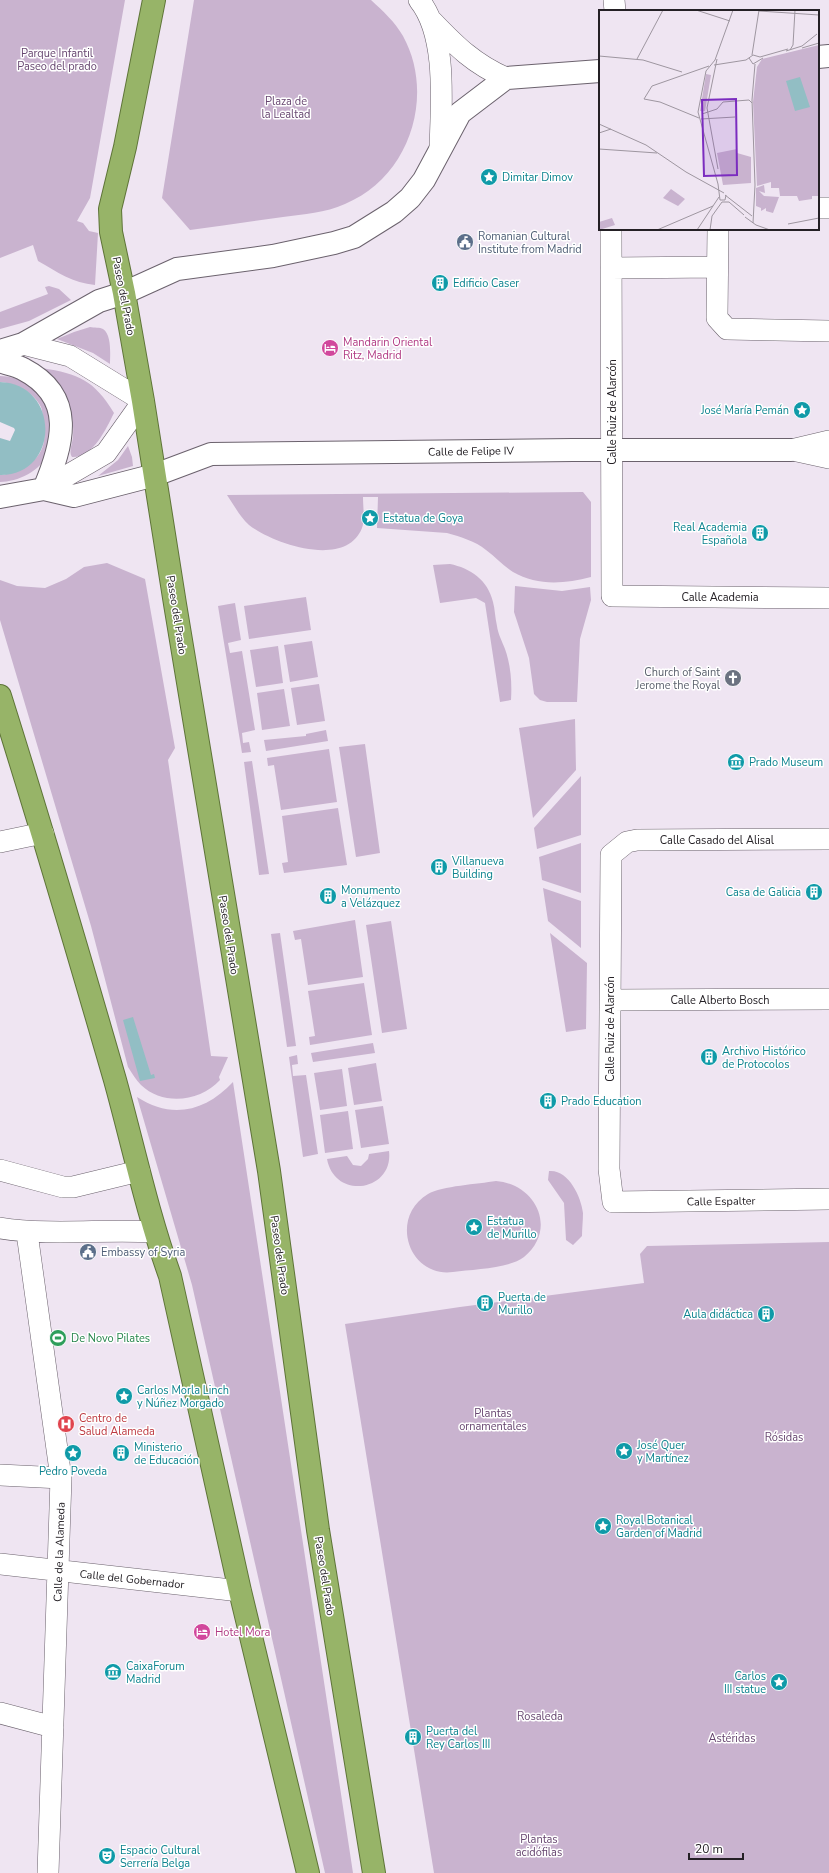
<svg xmlns="http://www.w3.org/2000/svg" width="829" height="1873" font-family="'Nunito Sans',sans-serif">
<rect width="100%" height="100%" fill="#efe5f2"/>
<!-- green -->
<path fill="#c9b3cf" d="M0 0H125L90 198 77 221 83 223 89 231 98 233 95 285C73 283 57 272 38 261L33 245 0 258Z
M194 0H371C383 11 395 22 403 36 436 96 409 178 345 204 325 213 304 214 283 217 252 221 221 226 190 230L162 198Z
M49 286 59 289 71 300 29 321 0 329V312L48 294 45 287Z
M90 327C94 328 100 327 103 329 112 335 110 355 110 364L93 353 57 339 74 332Z
M42 368C79 374 94 380 114 413 106 429 93 458 72 457 68 451 73 443 73 436 75 406 62 389 42 368Z
M0 376C23 376 47 393 52 416 53 421 50 429 50 435 49 441 49 447 47 453 42 471 17 482 0 482V475H4C13 470 27 466 35 459 44 450 45 440 44 428 43 422 43 412 41 407 34 392 15 383 0 382Z
M128 446 132 457 133 466 98 476 118 460Z
M583 492 591 502V577C564 584 537 586 513 572 503 566 496 557 486 550 475 541 461 537 447 533L377 528 378 497H363C363 506 365 520 362 528 346 569 273 544 249 525 240 517 234 505 227 495Z
M107 563 145 579 175 748 168 760 211 1056 228 1057 219 1077 220 1080C200 1102 163 1106 141 1085 136 1080 132 1073 128 1067L91 926 0 620V580L17 586 45 588 66 579 84 567Z
M450 564C470 568 488 580 493 602 495 609 495 618 497 626 498 634 502 641 505 649 511 666 512 683 511 700L500 702 485 603 476 598 440 603 433 565Z
M515 586 562 591 590 587 591 600 580 639 577 702H547L540 700 534 694 529 658 514 612Z
M306 597 311 630 249 639 244 606Z
M235 603 241 640 228 643 230 653 242 651 255 730 242 733 243 743 249 742 251 752 242 753 218 606Z
M312 641 318 677 290 682 284 645Z
M278 646 283 683 256 687 250 650Z
M319 684 325 721 297 725 291 688Z
M284 689 290 726 262 730 257 693Z
M575 719 576 770 533 818 519 728Z
M326 730 328 741 266 751 264 740 306 736V734Z
M365 744 380 853 356 857 339 747Z
M329 749 337 802 281 810 274 765 268 766 267 758Z
M252 761 269 874 259 875 244 762Z
M581 776V835L537 849 534 828Z
M338 808 347 865 284 873 282 863 288 862 282 816Z
M581 843V893L542 880 539 857Z
M543 888 581 901V948L548 921Z
M355 920 363 977 308 985 301 939 295 940 293 931Z
M391 921 407 1029 382 1033 366 925Z
M280 933 296 1046 287 1047 271 934Z
M550 933 587 963 586 1029 566 1032Z
M364 983 372 1035 310 1045 309 1037 315 1036 308 991Z
M373 1043 375 1053 313 1062 311 1053Z
M297 1055 298 1064 292 1065 293 1076 306 1075 318 1154 303 1157 289 1057Z
M376 1063 382 1101 354 1105 348 1068Z
M342 1069 347 1106 320 1110 314 1073Z
M233 1082 353 1873H325L192 1285 137 1097C172 1120 206 1111 233 1082Z
M383 1106 389 1144 361 1148 355 1110Z
M348 1111 353 1149 325 1153 320 1115Z
M389 1151C394 1191 335 1201 327 1159L347 1156 353 1165 361 1166 368 1159 369 1154Z
M549 1171C568 1169 581 1196 583 1213 583 1221 582 1228 582 1236L573 1245 566 1240 564 1203 548 1180Z
M496 1181C536 1184 558 1229 524 1257 508 1269 473 1269 453 1272 408 1278 389 1217 428 1194 442 1186 478 1184 496 1181Z
M829 1242V1873H434L345 1324 460 1307 644 1283 640 1254 647 1246Z"/>
<!-- water -->
<path fill="#92bec4" d="M0 382C61 384 60 476 0 475V438L10 441 15 430 14 428 0 422Z
M133 1017 151 1075 154 1074 155 1078 140 1081 123 1020Z"/>
<g fill="none" stroke-linecap="round" stroke-linejoin="round">
<!-- minor casing -->
<g stroke="#6b626d" stroke-width="22">
<path id="minor" d="M419 0C448 36 441 106 440 150
M614 0 615 11
M432 21C456 46 474 64 506 78
M818 208H829
M611 229 612 596 829 598
M718 229 717 318 727 329 829 331
M611 268 717 267
M23 344 70 356 143 401 106 453 44 489
M791 450 829 441
M797 451 829 458
M829 839 637 840 627 842 611 855 609 1169 613 1202 829 1199
M0 842 43 833
M610 1000 829 999
M0 1170 63 1187H73L139 1171
M0 1228C51 1236 103 1229 154 1232
M27 1233 61 1478 48 1873
M0 1475 61 1478
M0 1564 240 1591
M0 1713 53 1727"/>
</g>
<!-- tertiary casing -->
<g stroke="#6b626d" stroke-width="24">
<path id="tertiary" d="M818 57 829 56
M0 351 23 344 99 301 124 293 177 269 273 256 334 243 354 237 394 212 410 198 424 180 460 113 506 78 600 71
M0 361C7 364 16 365 23 369 77 397 63 444 44 489
M0 497 44 489 74 496 155 475 211 454 573 450H791"/>
</g>
<!-- trunk casing -->
<g stroke="#5e7438" stroke-width="24">
<path id="trunk" d="M154 0 125 147 110 209 111 232 124 293 143 401 175 604 269 1171 318 1530 374 1873
M0 696C40 823 78 952 115 1080 133 1145 147 1212 170 1276L240 1591 308 1873"/>
</g>
<!-- minor -->
<use href="#minor" stroke="#fff" stroke-width="21"/>
<!-- tertiary -->
<use href="#tertiary" stroke="#fff" stroke-width="22"/>
<!-- trunk -->
<use href="#trunk" stroke="#97b468" stroke-width="22"/>
</g>
<!-- icons -->
<defs>
<g id="sight-disc" transform="scale(0.9)"><circle r="9.5" fill="#0f9aa8" stroke="#fff"/><path d="M0-6L1.8-2.2L6-1.7L2.9 1.2L3.7 5.4L0 3.3L-3.7 5.4L-2.9 1.2L-6-1.7L-1.8-2.2Z" fill="#fff"/></g>
<g id="civic-disc" transform="scale(0.9)"><circle r="9.5" fill="#5c6f8a" stroke="#fff"/><path d="M-.6-6.5H3V-4.5H.6V-3L4-1V1h2V6H-6V1h2V-1L-.6-3ZM-1.2 2.5V6h2.4V2.5Z" fill="#fff"/></g>
<g id="building-disc" transform="scale(0.9)"><circle r="9.5" fill="#0f9aa8" stroke="#fff"/><path d="M-4-6H4V6H1V3H-1V6H-4ZM-2.5-4.3h1.7v1.8h-1.7ZM.8-4.3h1.7v1.8H.8ZM-2.5-1h1.7V.8h-1.7ZM.8-1h1.7V.8H.8Z" fill="#fff"/></g>
<g id="hotel-disc" transform="scale(0.9)"><circle r="9.5" fill="#d1479c" stroke="#fff"/><path d="M-6-4.5h1.5V1H6V5H4.5V3h-9V5H-6ZM-4 0a1.8 1.8 0 1 1 3.6 0ZM.5 0V-2.5h3Q6-2.5 6 0Z" fill="#fff"/></g>
<g id="church-disc" transform="scale(0.9)"><circle r="9.5" fill="#6b7280" stroke="#fff"/><path d="M-1.2-6h2.4v3.5h3.3v2.4h-3.3V6h-2.4V-.1h-3.3v-2.4h3.3Z" fill="#fff"/></g>
<g id="museum-disc" transform="scale(0.9)"><circle r="9.5" fill="#0f9aa8" stroke="#fff"/><path d="M0-6L6-3V-2H-6V-3ZM-5-1h2V3h-2ZM-1-1h2V3h-2ZM3-1h2V3H3ZM-6 4H6V6H-6Z" fill="#fff"/></g>
<g id="stadium-disc" transform="scale(0.9)"><circle r="9.5" fill="#2e9e5b" stroke="#fff"/><path d="M0-5a6.5 5 0 1 0 0 10a6.5 5 0 1 0 0-10ZM-3.5-1.8h7v3.6h-7Z" fill="#fff"/></g>
<g id="hospital-disc" transform="scale(0.9)"><circle r="9.5" fill="#e0444e" stroke="#fff"/><path d="M-5-5h3v3.5h4V-5h3V5h-3V1.5h-4V5h-3Z" fill="#fff"/></g>
<g id="theatre-disc" transform="scale(0.9)"><circle r="9.5" fill="#0f9aa8" stroke="#fff"/><path d="M-5-5.5Q0-4 5-5.5V0Q5 5 0 6Q-5 5-5 0ZM-3.3-2.5H-1v1.5H-3.3ZM1-2.5H3.3v1.5H1ZM-2.8 1Q0 5.5 2.8 1Z" fill="#fff"/></g>
</defs>
<g fill-rule="evenodd">
<use href="#sight-disc" x="489" y="177"/>
<use href="#civic-disc" x="465" y="242"/>
<use href="#building-disc" x="440" y="283"/>
<use href="#hotel-disc" x="330" y="348"/>
<use href="#sight-disc" x="802" y="410"/>
<use href="#sight-disc" x="370" y="518"/>
<use href="#building-disc" x="760" y="533"/>
<use href="#church-disc" x="733" y="678"/>
<use href="#museum-disc" x="736" y="762"/>
<use href="#building-disc" x="439" y="867"/>
<use href="#building-disc" x="814" y="892"/>
<use href="#building-disc" x="328" y="896"/>
<use href="#building-disc" x="709" y="1057"/>
<use href="#building-disc" x="548" y="1101"/>
<use href="#sight-disc" x="474" y="1227"/>
<use href="#civic-disc" x="88" y="1252"/>
<use href="#building-disc" x="485" y="1303"/>
<use href="#building-disc" x="766" y="1314"/>
<use href="#stadium-disc" x="58" y="1338"/>
<use href="#sight-disc" x="124" y="1396"/>
<use href="#hospital-disc" x="66" y="1424"/>
<use href="#sight-disc" x="624" y="1451"/>
<use href="#sight-disc" x="73" y="1453"/>
<use href="#building-disc" x="121" y="1453"/>
<use href="#sight-disc" x="603" y="1526"/>
<use href="#hotel-disc" x="202" y="1632"/>
<use href="#museum-disc" x="113" y="1672"/>
<use href="#sight-disc" x="779" y="1682"/>
<use href="#building-disc" x="413" y="1737"/>
<use href="#theatre-disc" x="107" y="1856"/>
</g>
<g text-anchor="middle" stroke-width="3" stroke-linejoin="round" paint-order="stroke">
<!-- park labels -->
<g font-size="11" fill="#674670" stroke="#fff">
<text x="57" y="57">Parque Infantil<tspan x="57" dy="13">Paseo del prado</tspan></text>
<text x="286" y="105">Plaza de<tspan x="286" dy="13">la Lealtad</tspan></text>
<text x="493" y="1417">Plantas<tspan x="493" dy="13">ornamentales</tspan></text>
<text x="784" y="1441">Rósidas</text>
<text x="540" y="1720">Rosaleda</text>
<text x="732" y="1742">Astéridas</text>
<text x="539" y="1843">Plantas<tspan x="539" dy="13">acidófilas</tspan></text>
</g>
<!-- culture labels -->
<g font-size="11" fill="#0d838f" stroke="#fff" text-anchor="start">
<text x="502" y="181">Dimitar Dimov</text>
<text x="453" y="287">Edificio Caser</text>
<text x="789" y="414" text-anchor="end">José María Pemán</text>
<text x="383" y="522">Estatua de Goya</text>
<text x="747" y="531" text-anchor="end">Real Academia<tspan x="747" dy="13">Española</tspan></text>
<text x="749" y="766">Prado Museum</text>
<text x="452" y="865">Villanueva<tspan x="452" dy="13">Building</tspan></text>
<text x="341" y="894">Monumento<tspan x="341" dy="13">a Velázquez</tspan></text>
<text x="801" y="896" text-anchor="end">Casa de Galicia</text>
<text x="722" y="1055">Archivo Histórico<tspan x="722" dy="13">de Protocolos</tspan></text>
<text x="561" y="1105">Prado Education</text>
<text x="487" y="1225">Estatua<tspan x="487" dy="13">de Murillo</tspan></text>
<text x="498" y="1301">Puerta de<tspan x="498" dy="13">Murillo</tspan></text>
<text x="753" y="1318" text-anchor="end">Aula didáctica</text>
<text x="137" y="1394">Carlos Morla Linch<tspan x="137" dy="13">y Núñez Morgado</tspan></text>
<text x="637" y="1449">José Quer<tspan x="637" dy="13">y Martínez</tspan></text>
<text x="134" y="1451">Ministerio<tspan x="134" dy="13">de Educación</tspan></text>
<text x="73" y="1475" text-anchor="middle">Pedro Poveda</text>
<text x="616" y="1524">Royal Botanical<tspan x="616" dy="13">Garden of Madrid</tspan></text>
<text x="126" y="1670">CaixaForum<tspan x="126" dy="13">Madrid</tspan></text>
<text x="766" y="1680" text-anchor="end">Carlos<tspan x="766" dy="13">III statue</tspan></text>
<text x="426" y="1735">Puerta del<tspan x="426" dy="13">Rey Carlos III</tspan></text>
<text x="120" y="1854">Espacio Cultural<tspan x="120" dy="13">Serrería Belga</tspan></text>
</g>
<!-- service labels -->
<g font-size="11" fill="#4e5e75" stroke="#fff" text-anchor="start">
<text x="478" y="240">Romanian Cultural<tspan x="478" dy="13">Institute from Madrid</tspan></text>
<text x="101" y="1256">Embassy of Syria</text>
</g>
<!-- street labels -->
<g font-size="11" fill="#242025" stroke="#fff">
<text transform="translate(124 296) rotate(79)" y="4">Paseo del Prado</text>
<text transform="translate(612 412) rotate(-90)" y="4">Calle Ruiz de Alarcón</text>
<text transform="translate(471 451) rotate(-1)" y="4">Calle de Felipe IV</text>
<text x="720" y="601">Calle Academia</text>
<text transform="translate(177 615) rotate(81)" y="4">Paseo del Prado</text>
<text x="717" y="844">Calle Casado del Alisal</text>
<text transform="translate(229 935) rotate(81)" y="4">Paseo del Prado</text>
<text x="720" y="1004">Calle Alberto Bosch</text>
<text transform="translate(610 1029) rotate(-90)" y="4">Calle Ruiz de Alarcón</text>
<text transform="translate(721 1201) rotate(-1)" y="4">Calle Espalter</text>
<text transform="translate(280 1255) rotate(82)" y="4">Paseo del Prado</text>
<text transform="translate(59 1552) rotate(-88)" y="4">Calle de la Alameda</text>
<text transform="translate(325 1576) rotate(81)" y="4">Paseo del Prado</text>
<text transform="translate(132 1579) rotate(6)" y="4">Calle del Gobernador</text>
</g>
<!-- hotel labels -->
<g font-size="11" fill="#b23c85" stroke="#fff" text-anchor="start">
<text x="343" y="346">Mandarin Oriental<tspan x="343" dy="13">Ritz, Madrid</tspan></text>
<text x="215" y="1636">Hotel Mora</text>
</g>
<!-- worship labels -->
<g font-size="11" fill="#5b616d" stroke="#fff" text-anchor="end">
<text x="720" y="676">Church of Saint<tspan x="720" dy="13">Jerome the Royal</tspan></text>
</g>
<!-- leisure labels -->
<g font-size="11" fill="#27864d" stroke="#fff" text-anchor="start">
<text x="71" y="1342">De Novo Pilates</text>
</g>
<!-- health labels -->
<g font-size="11" fill="#be3a42" stroke="#fff" text-anchor="start">
<text x="79" y="1422">Centro de<tspan x="79" dy="13">Salud Alameda</tspan></text>
</g>
</g>
<!-- overview -->
<g transform="translate(599 10)">
<rect width="220" height="220" fill="#efe5f2"/>
<path d="M220 35V186H213V189L200 191 198 186H181L180 178H172V172L158 176 154 92 158 57 163 49ZM107 64 112 65 106 101H101ZM138 139V143L152 147V173L124 175 118 143ZM165 175 166 183 160 181 165 186 180 187 174 203 167 201V198L162 201V198L157 196V178ZM72 179 86 189 79 196 64 188ZM13 208 16 215 0 220V212Z" fill="#c9b3cf"/>
<path d="M201 67 211 97 196 101 187 71Z" fill="#92bec4"/>
<path fill="none" stroke="#9e96a0" stroke-width="1" d="M97 0 131 11M160 1 220 5M203 38 220 33M191 40 194 35 196 0M187 41 203 36 218 24M153 45 160 0M0 46 44 50 83 62M150 48 154 54 164 48M38 49 64 0M118 49 108 98 119 159M115 55 147 50 154 45 161 47 189 39M103 104 118 99 124 92 150 90 153 93M100 108 61 92 45 89 53 76 110 56M102 109 136 107M0 114 47 135 87 162 125 183M0 123 12 119M0 139 58 143M126 185 153 206M127 185 126 190H121L119 174 99 102 107 61 116 50 134 0M146 207 157 215 171 220M154 213 156 175 153 90 156 54M189 214 220 208M58 220 114 196M98 220 120 187M111 220 113 206 123 192H130L145 205"/>
<path fill="#7b2cbf" fill-opacity="0.15" stroke="#7b2cbf" stroke-width="2" d="M137 89 138 165 105 166 103 90Z"/>
<rect width="220" height="220" fill="none" stroke="#242025" stroke-width="2"/>
</g>
<!-- scale -->
<path d="M689 1853v6h54v-6" fill="none" stroke="#242025" stroke-width="2"/>
<text x="695" y="1853" font-size="12" fill="#242025" stroke="#ffffff" stroke-width="3" paint-order="stroke">20 m</text>
</svg>
